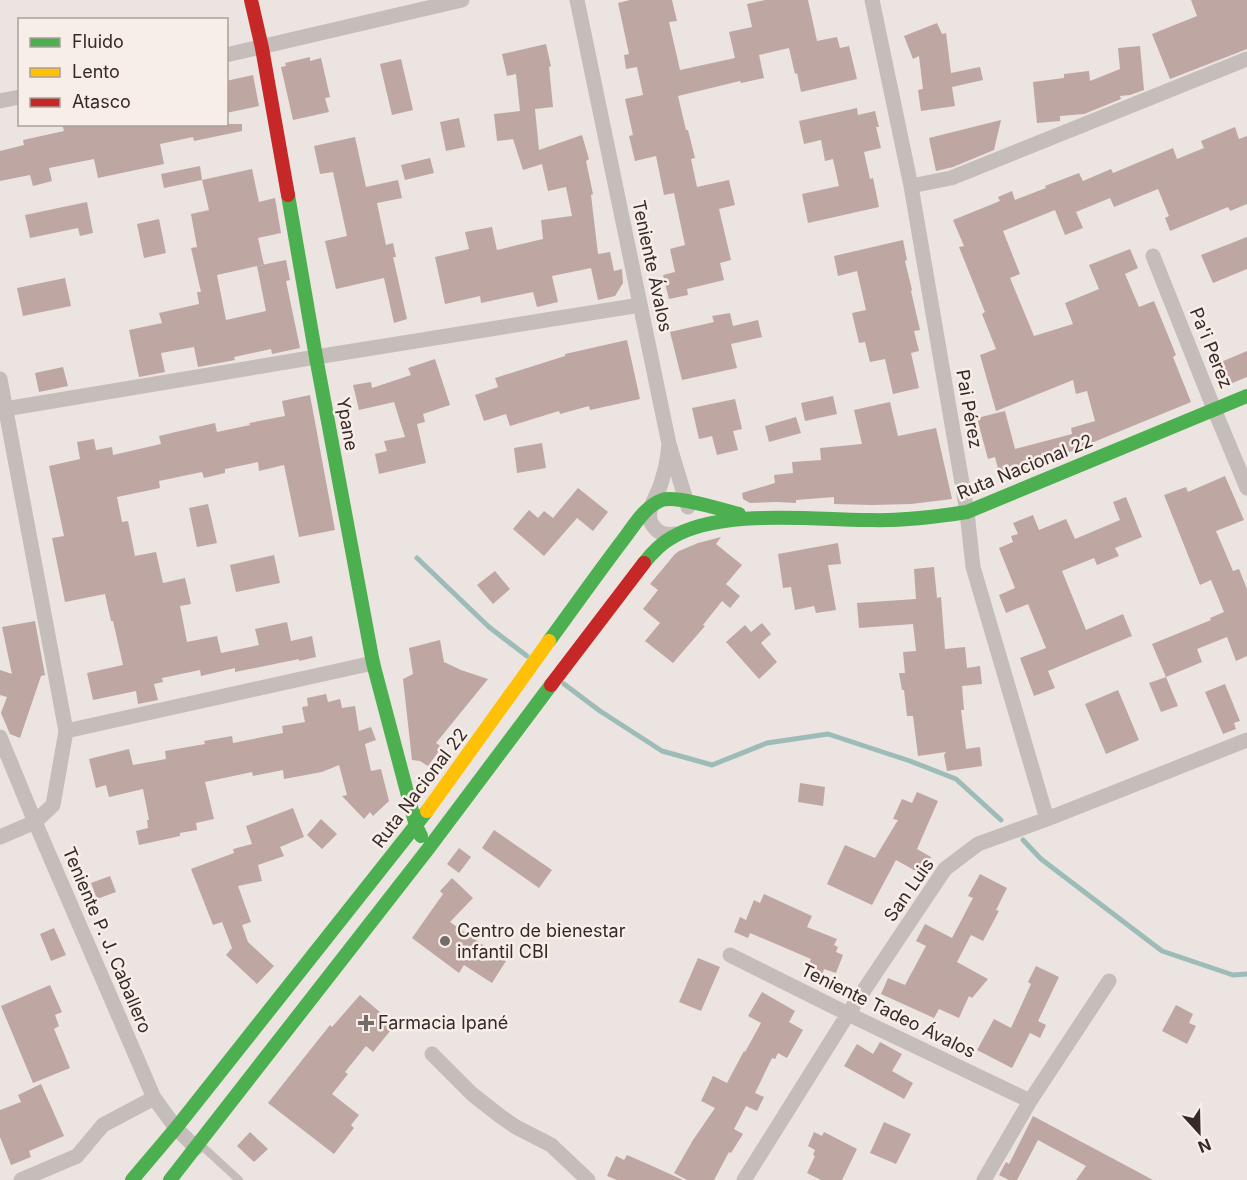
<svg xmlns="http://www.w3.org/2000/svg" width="1247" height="1180" font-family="Inter,sans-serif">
<rect width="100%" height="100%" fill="#ece4e0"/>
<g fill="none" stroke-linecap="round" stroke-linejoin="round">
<!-- stream -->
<path stroke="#9ebcb7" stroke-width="5" d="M417 558 489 627 527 656
M564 684 600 711 662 751 712 765 767 743 828 734 910 761 956 779 1001 820
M1023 840 1041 859 1162 951 1233 975 1247 974"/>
</g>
<!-- building -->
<path fill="#bea6a3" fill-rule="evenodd" d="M630 0H672L677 21 669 22 680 70 735 58 729 32 752 27 747 4 765 0H808L817 41 837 37 840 48 849 46 857 79 801 92 797 73 795 74 789 48 759 55 764 78 741 83 740 81 678 96 686 130H688L695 158 691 159 697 187 729 180 735 205 719 209 731 260 720 263 724 280 687 289 688 295 669 299 663 275 675 272 670 249 685 245 674 193 664 195 656 156 635 161 629 136 633 135 625 99 643 95 637 67 626 69 624 55 629 54 618 3Z
M1191 0H1247V49L1170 79 1152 34 1197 16Z
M937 23 942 34 946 33 951 73 980 67 983 80 952 87 955 106 921 111 918 90 923 89 919 56 913 59 904 36Z
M546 44 551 66 549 67 553 107 535 109 539 150 582 135 589 159 586 161 593 194 591 195 598 254 610 252 614 271 622 269 623 283 615 296 598 300 591 268 552 276 558 302 537 307 533 292 481 303 480 296 445 304 435 257 469 249 465 232 492 227 497 250 543 239 541 220 572 216 566 187 548 191 542 164 523 170 513 139 497 141 494 114 520 111 516 74 507 76 502 54Z
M1140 46 1144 90 1130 95 1120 96 1121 99 1084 114 1060 116V121L1037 123 1033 82 1064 78V74L1089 71 1090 81 1120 69 1118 48Z
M310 57V61L321 58 330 97 325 98 329 112 293 120 281 67 286 66 285 63Z
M401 59 413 110 392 115 380 64Z
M253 75 259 106 226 113V81Z
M857 108 858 115 875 111 879 127H876L881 148 864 152 870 179 873 178 879 207 808 223 802 194 839 186 833 159 825 161 821 140 804 144 799 121Z
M459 118 465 147 446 151 440 122Z
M1001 120 994 150 953 167 936 171 929 138Z
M62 124H242V131L194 141 193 137 160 144 164 164 98 178 94 159 49 168 52 181 33 186 30 175 0 181V151L24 145 23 140 64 131Z
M1235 127 1239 139 1247 136V204L1230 211 1228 207 1170 231 1165 218 1169 216 1158 189 1114 207 1110 198 1076 212 1083 228 1065 235 1055 210 1003 231 1020 274 1010 278 1034 336 1073 324 1065 303 1099 289 1089 265 1130 249 1138 268 1125 274 1139 307 1154 301 1176 355 1173 357 1191 402 1055 458 1027 466 1028 470 1001 481 995 457 988 459 977 418 1005 411 1015 449 1072 434 1071 428 1095 421 1087 391 1076 394 1073 380 996 411 980 355 996 349 982 314 985 312 959 247 964 246 953 220 1000 201 998 197 1012 191 1015 200 1046 188 1045 186 1079 173 1083 181 1111 169 1113 173 1173 148 1177 159 1204 148 1201 141Z
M355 137 366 187 398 180 402 198 377 203 386 245 393 243 396 257H393L407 319 394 323 384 278 336 289 325 241 347 236 333 172 320 174 314 146Z
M430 158 434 173 405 180 401 165Z
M200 166 202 180 164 188 161 174Z
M252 169 259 202 275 198 281 233 258 238 264 265 257 266 286 260 290 280 286 281 300 348 272 354 271 349 234 357 235 360 198 367 194 347 161 353 165 372 139 377 129 330 162 323 159 313 199 304 197 292H201L191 248 197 247 191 214 209 210 202 180ZM257 266 266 311 226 320 217 275Z
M87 202 93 233 80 236 78 228 30 238 25 215Z
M159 219 166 253 144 258 137 224Z
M1247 237V269L1213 283 1201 255Z
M903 240 907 260 905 261 912 290 911 291 920 330 914 331 919 351 911 353 919 388 893 394 885 359 870 362 865 342 859 343 852 313 866 310 857 271 838 276 834 256Z
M65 278 71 306 23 316 17 288Z
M730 313 733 326 758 320 762 337 731 344 737 368 682 380 670 332 714 322 712 316Z
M627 340 640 399 590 410 589 406 560 414 559 411 510 426 506 414 484 421 475 395 498 387 495 378 565 356V354Z
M1247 351V377L1230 384 1221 362Z
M435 359 450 405 423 414 425 422 417 424 426 463 379 474 375 454 387 451 384 441 405 437 394 402 359 410 353 385 371 382 372 388 411 375 408 368Z
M63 367 68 386 39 392 35 373Z
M310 395 335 530 299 537 284 465 259 471 258 462 225 469V473L204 478 202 472 159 481 160 488 117 497 122 522 128 521 135 556 156 552 163 583 185 578 191 604 180 606 187 642 217 636 221 653 259 645 255 629 287 622 291 641 312 636 316 657 299 661V659L235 672V668L201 676 200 670 162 678 163 682 154 684 158 700 138 704 136 691 93 700 87 673 123 665 113 621H111L105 594 65 602 52 538 64 536 49 466 80 459 77 442 94 439 96 450 112 447 113 455 161 444 159 436 180 431 215 423 217 432 250 425 249 423 285 416 282 401Z
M833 396 837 414 805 421 801 403Z
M735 399 742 429 733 431 738 450 717 455 712 436 699 439 692 408Z
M890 402 898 436 936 428 952 499 911 504 872 505 834 504V497L796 500V503L776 502 750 503 743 499 742 493 775 483 774 475 793 473 792 462 821 460 820 448 862 444 854 410Z
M796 417 801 433 769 442 765 426Z
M542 443 546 468 517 473 514 448Z
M1225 476 1244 520 1216 531 1233 571 1239 569 1247 589V656L1236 661 1227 637 1197 649 1202 662 1166 677 1152 644 1211 620 1210 618 1224 612 1211 580 1200 585 1164 495 1186 487 1188 492Z
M578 488 608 512 593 531 577 518 544 556 513 529 529 510 538 518 544 511 553 518Z
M1126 497 1142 537 1115 548 1119 556 1097 565 1094 558 1062 571 1086 630 1123 614 1132 636 1048 671 1055 688 1034 696 1020 658 1046 648 1028 604 1006 613 999 595 1015 588 999 548 1013 542 1011 536 1018 534 1013 523 1033 515 1039 530 1066 519 1075 539 1120 520 1113 502Z
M208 504 217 543 197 547 189 508Z
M721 537 716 544 742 565 726 584 740 596 730 608 722 601 703 625 705 626 673 663 645 641 660 623 643 609 658 590 650 584 675 554 679 551 698 543Z
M838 543 841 564 828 565 836 610 816 613 814 606 795 610 791 587 783 588 778 554Z
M274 555 280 583 236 592 230 565Z
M934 567 937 598 941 597 945 649 965 647 967 668 980 666 982 684 962 686 964 710H961L966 749 980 747 982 766 947 771 944 755 946 752 918 756 913 716H907L904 690H902L899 673H905L903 652 916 651 913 624 859 628 857 603 916 599 914 569Z
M495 571 510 589 493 604 477 585Z
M35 621 45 675 41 676 20 738 10 734 1 713 7 697 0 695V670L12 674 2 627Z
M762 623 771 634 761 643 777 662 759 679 726 642 745 625 751 632Z
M440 640 444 662 461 670 488 679 436 743 442 747 428 766 420 761 412 760 403 679 413 674 409 648Z
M1166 677 1178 706 1161 712 1149 683Z
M1225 684 1240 721 1234 723 1236 729 1223 734 1205 692Z
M1118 690 1139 740 1106 754 1085 704Z
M326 694 328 702 340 699 342 708 355 706 359 731 371 727 376 740 365 744 371 771 381 769 389 801 373 816 370 812 364 819 342 796 347 795 339 765 322 772 284 779 283 770 253 776 252 772 205 782 214 819 196 823 197 830 180 833V836L139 845 136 831 148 828 147 820H149L143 789 109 797 106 785 96 788 89 759 129 749 133 765 166 759 165 751 205 744 204 741 232 736 233 743 283 733 282 726 305 722 302 707 308 706 307 698Z
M800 783 825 787 823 806 798 802Z
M917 792 938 801 917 849 931 857 921 874 896 860 872 905 827 884 845 845 875 858 898 820 893 819 902 799 912 803Z
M293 808 304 837 280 847 284 856 258 865 262 881 238 886 251 922 242 925 248 942 274 966 257 984 226 955 232 948 222 922 213 925 191 869 234 853 233 849 252 844 246 826Z
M321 819 337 834 322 849 307 835Z
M494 830 552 870 539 888 482 848Z
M459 848 471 857 459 873 447 864Z
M980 874 1007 888 996 910 999 911 983 941 971 935 957 962 988 979 972 998 969 996 959 1018 939 1009 934 1018 881 994 888 978 905 985 926 946 916 941 925 924 952 938 973 898 968 896Z
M110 876 116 892 97 899 91 883Z
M452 878 473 898 450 922 506 961 492 983 464 965 459 973 412 938 443 894 440 891Z
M764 894 812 916 807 927 837 939 834 945 838 947 836 952 843 955 836 973 824 969 822 975 807 969 811 959 750 933 748 938 734 932 740 917 746 920 754 900 760 903Z
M54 928 66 955 51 961 40 934Z
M698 958 720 967 701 1011 679 1002Z
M1036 966 1059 977 1038 1021 1046 1025 1040 1038 1030 1033 1012 1068 977 1050 994 1019 1011 1028 1031 984 1028 982Z
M50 985 62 1012 55 1015 59 1026 54 1029 70 1068 33 1083 1 1006Z
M762 992 795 1011 789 1022 803 1030 787 1058 778 1053 775 1059 772 1058 755 1093 764 1097 757 1111 746 1106 734 1129 743 1134 731 1153 729 1152 714 1180H687L674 1173 693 1140 715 1108 701 1101 713 1076 727 1083 744 1051 745 1052 761 1023 748 1016Z
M360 995 395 1025 373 1052 366 1046 345 1072 348 1074 332 1094 359 1115 351 1125 354 1128 334 1154 268 1103 330 1025 332 1027Z
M1176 1005 1193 1014 1189 1023 1196 1026 1187 1044 1162 1031Z
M880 1042 902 1054 892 1071 913 1083 904 1099 844 1066 857 1044 873 1054Z
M41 1084 64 1136 29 1151 31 1157 11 1165 0 1137V1110L21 1102 18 1095Z
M1033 1116 1110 1157 1153 1180H1076L1086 1166 1038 1140 1017 1180H1009L999 1175 1006 1162 1009 1164Z
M884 1122 911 1134 896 1164 870 1153Z
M250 1132 268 1149 254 1162 237 1146Z
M814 1132 822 1136 824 1132 857 1149 842 1180H821L807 1173 815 1156 813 1155 815 1150 808 1146Z
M627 1155 650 1165 683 1180H617L607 1176 616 1156 624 1160Z"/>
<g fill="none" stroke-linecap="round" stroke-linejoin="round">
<!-- lane -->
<path stroke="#c4bdba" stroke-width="8" d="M203 1147 239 1180"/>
<!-- street -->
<path stroke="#c4bdba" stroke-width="15" d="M577 0 669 444 688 507
M872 0 911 186 967 512 973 567 1047 819
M226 55 462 0
M0 101 20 97
M911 186 951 178 1247 59
M1153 256 1214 409 1247 488
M0 379 66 731 53 805 35 822 0 837
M5 409 316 357 640 305
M669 444C668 454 667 464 664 473 662 479 661 486 658 491 653 503 644 516 654 527 660 535 667 535 676 534
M66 731 373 663
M0 737 35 822 154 1098 176 1128 196 1148
M730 955 848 1014 1030 1101
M432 1054 472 1094 500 1116 516 1127 551 1145 588 1180
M21 1180 77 1156 103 1125 154 1098
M744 1180 848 1014 945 869 978 844 1047 819 1247 740
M984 1180 1030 1101 1109 981"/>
<!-- fast -->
<path stroke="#4caf50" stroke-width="14" d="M288 195 316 357 373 663 416 826 421 836
M644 563C652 553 660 544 671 538 719 508 815 520 871 520 903 521 935 517 967 512L1247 396
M549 641C574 607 598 573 623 540 633 527 645 506 662 500 676 495 723 510 739 514
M132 1180 176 1128 427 811
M170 1180 428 849 551 685"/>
<!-- slow -->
<path stroke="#ffc107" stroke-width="14" d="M427 811 549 641"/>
<!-- jam -->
<path stroke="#c62828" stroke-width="14" d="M251 0 262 48 288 195
M551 685 644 563"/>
</g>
<!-- markers -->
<g fill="#756b68" stroke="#f8eee8" stroke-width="2">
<circle cx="445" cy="941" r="6"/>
<path d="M363 1014h6v6h6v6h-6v6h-6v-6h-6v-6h6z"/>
</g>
<g text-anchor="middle" stroke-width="5" stroke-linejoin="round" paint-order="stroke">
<!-- street labels -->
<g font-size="18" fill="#352a28" stroke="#f8eee8">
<text transform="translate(652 266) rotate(78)" y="6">Teniente Ávalos</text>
<text transform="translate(1211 348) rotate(68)" y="6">Pa'i Perez</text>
<text transform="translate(969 409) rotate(80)" y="6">Pai Pérez</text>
<text transform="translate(347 424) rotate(80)" y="6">Ypane</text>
<text transform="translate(1025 467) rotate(-22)" y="6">Ruta Nacional 22</text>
<text transform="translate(420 788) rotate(-53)" y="6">Ruta Nacional 22</text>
<text transform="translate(909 890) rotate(-55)" y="6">San Luis</text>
<text transform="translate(107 940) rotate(67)" y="6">Teniente P. J. Caballero</text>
<text transform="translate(888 1011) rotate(26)" y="6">Teniente Tadeo Ávalos</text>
</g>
<!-- poi labels -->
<g font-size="18" fill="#352a28" stroke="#f8eee8" text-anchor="start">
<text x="457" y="937">Centro de bienestar<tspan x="457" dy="21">infantil CBI</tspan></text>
<text x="378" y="1029">Farmacia Ipané</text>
</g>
</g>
<!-- legend -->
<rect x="18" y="18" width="210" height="108" fill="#f8eee8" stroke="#aaa09b" stroke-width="1.5"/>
<rect x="30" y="38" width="30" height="9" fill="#4caf50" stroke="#aaa09b" stroke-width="1.5"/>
<text x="72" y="48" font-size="18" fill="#352a28">Fluido</text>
<rect x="30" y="68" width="30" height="9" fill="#ffc107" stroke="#aaa09b" stroke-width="1.5"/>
<text x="72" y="78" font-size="18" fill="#352a28">Lento</text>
<rect x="30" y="98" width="30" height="9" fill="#c62828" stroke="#aaa09b" stroke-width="1.5"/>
<text x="72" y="108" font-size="18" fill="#352a28">Atasco</text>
<!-- north arrow -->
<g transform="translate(1199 1132) rotate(158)" stroke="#f8eee8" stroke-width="4.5" paint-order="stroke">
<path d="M0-4.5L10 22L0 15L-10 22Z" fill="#352a28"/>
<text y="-9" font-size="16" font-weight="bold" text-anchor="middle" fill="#352a28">N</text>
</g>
</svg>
